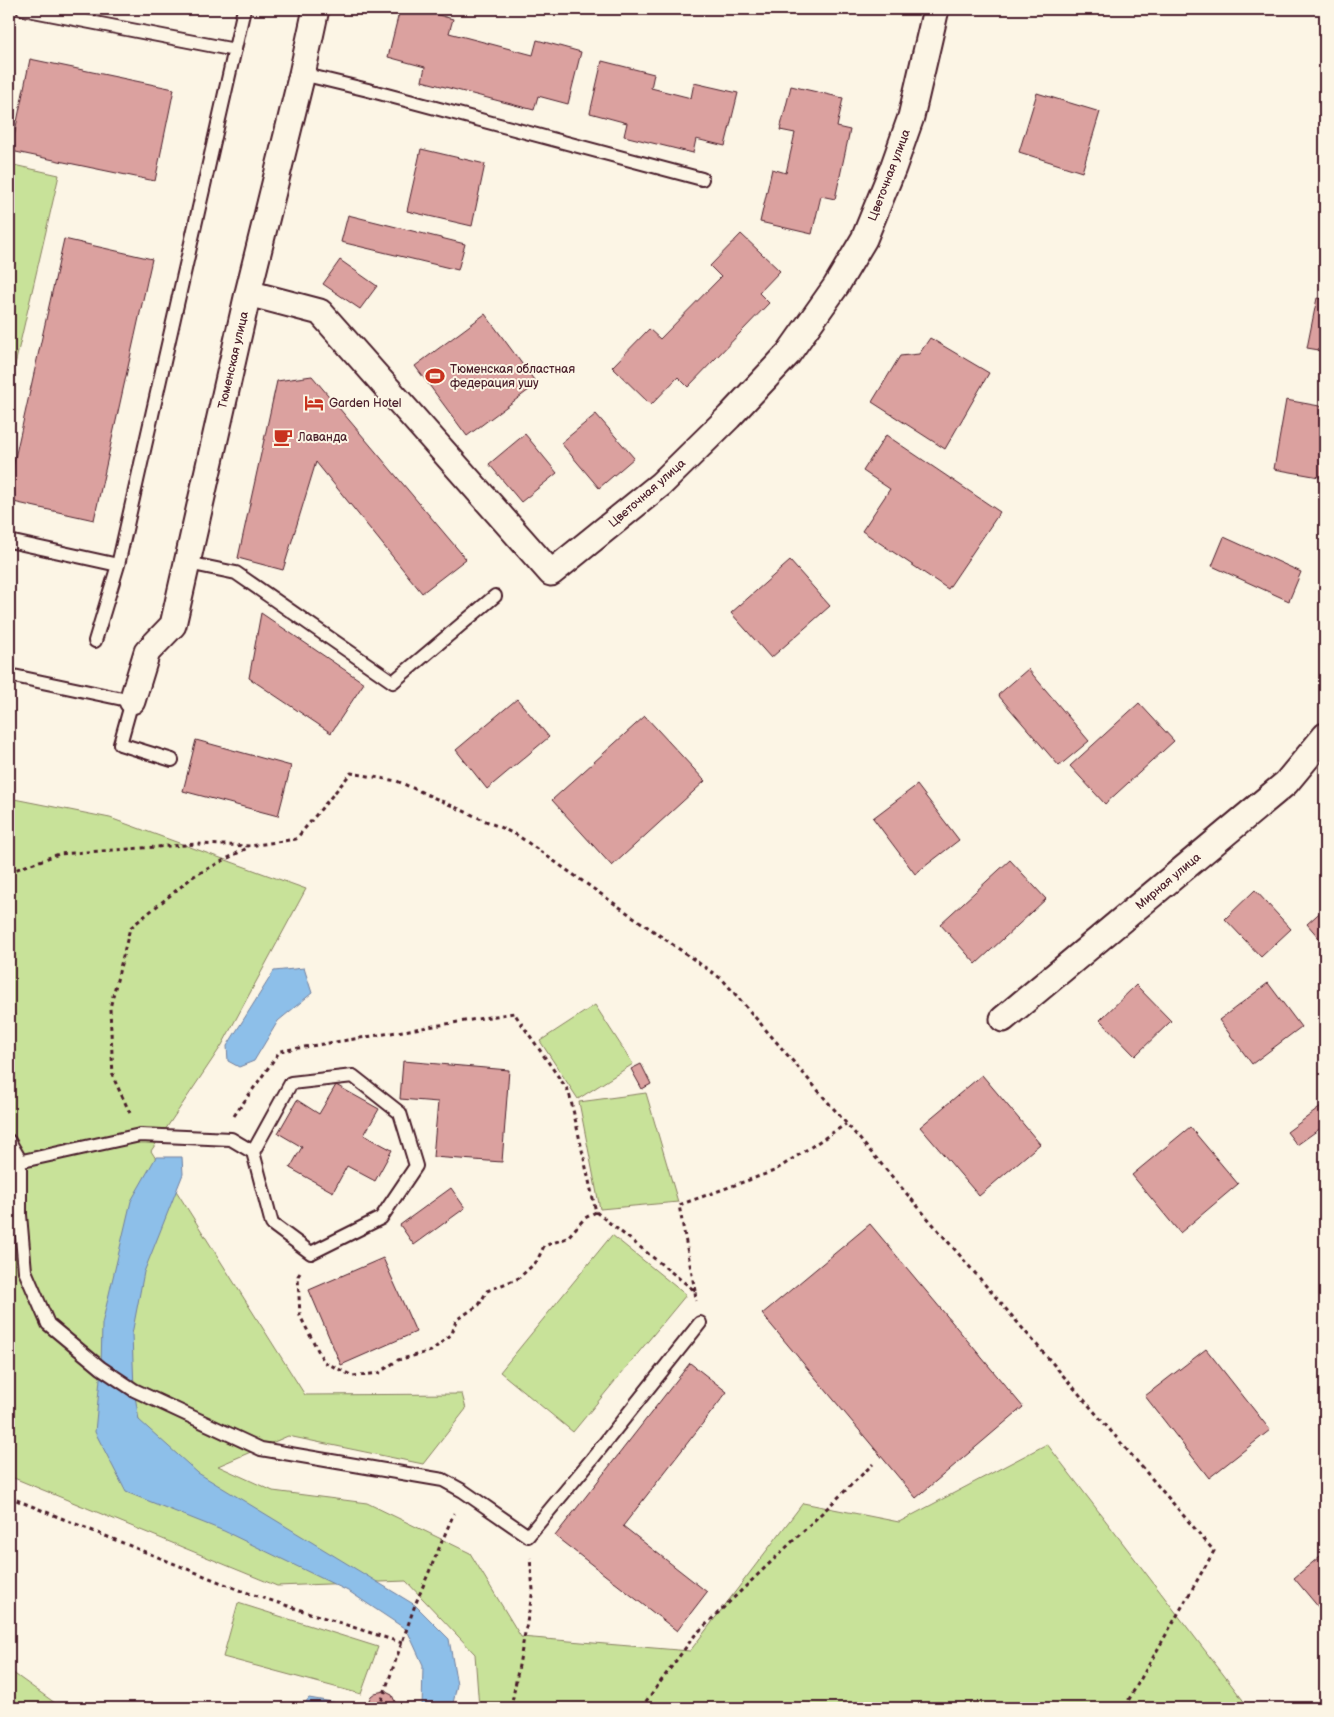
<svg xmlns="http://www.w3.org/2000/svg" width="1334" height="1717" font-family="'Balsamiq Sans',sans-serif">
<rect width="100%" height="100%" fill="#fcf5e5"/>
<filter id="ink" filterUnits="userSpaceOnUse"><feTurbulence type="fractalNoise" baseFrequency=".02" numOctaves="2"/><feDisplacementMap in="SourceGraphic" scale="10" xChannelSelector="R" yChannelSelector="G"/><feConvolveMatrix kernelMatrix="1 2 1 2 8 2 1 2 1" color-interpolation-filters="sRGB"/></filter>
<g filter="url(#ink)">
<!-- green -->
<path fill="#c8e299" stroke="#898062" d="M9 164 59 175 11 382 9 381Z
M9 798 110 818 306 889 222 1045 151 1151 305 1395 462 1394 466 1409 423 1464 288 1436 218 1466 273 1491 367 1503 470 1553 521 1637 690 1651 803 1503 899 1522 1047 1444 1249 1708H479L475 1654 406 1581 277 1586 9 1476Z
M595 1005 633 1064 578 1099 540 1041Z
M646 1093 678 1202 600 1209 579 1102Z
M612 1235 686 1295 573 1432 500 1372Z
M238 1603 378 1647 361 1694 223 1657Z
M9 1670 62 1708H9Z"/>
<!-- water -->
<path fill="#8dbfe9" stroke="#727f9d" d="M304 968 312 993 278 1021 254 1061 239 1067 228 1061 227 1046 274 971Z
M156 1157H182L183 1174 144 1272 132 1334 134 1390 139 1420 198 1473 415 1605 449 1639 457 1685 452 1708H422L423 1665 407 1630 350 1592 224 1531 126 1492 95 1432 101 1368 102 1324 131 1201Z
M309 1698 338 1703 346 1708H301Z"/>
<!-- building -->
<path fill="#dba19f" stroke="#4a1f2b" d="M400 9H416L453 19 449 33 533 55 537 40 581 52 568 104 538 96 534 110 422 81 425 67 388 57Z
M1067 9H1104L1067 12Z
M30 59 174 89 155 181 11 151Z
M602 61 654 74 651 88 691 98 694 83 738 93 725 146 696 139 693 153 624 136 627 123 590 113Z
M791 86 843 98 837 127 850 130 835 199 821 196 812 234 760 222 772 169 786 173 795 133 780 130Z
M1037 93 1100 112 1082 172 1019 152Z
M421 149 485 164 472 226 407 211Z
M348 215 465 244 458 270 341 242Z
M741 234 780 271 759 293 769 303 688 387 678 377 651 405 612 367 649 329 660 339 721 277 710 266Z
M64 239 152 259 94 520 9 501V485Z
M340 260 377 286 360 309 323 284Z
M1317 298 1325 300V351L1307 348Z
M485 314 537 384 467 436 415 366Z
M930 338 989 373 945 449 872 402 900 356 919 354Z
M312 376 466 559 422 593 316 462 283 570 238 558 277 381Z
M1286 400 1325 407V478L1274 469Z
M596 414 634 458 599 488 561 443Z
M525 434 557 473 521 502 489 464Z
M886 435 1000 512 948 589 862 531 890 489 863 471Z
M1224 537 1301 572 1289 601 1212 566Z
M790 561 830 606 771 658 731 613Z
M261 613 364 683 331 733 249 678Z
M1028 669 1089 741 1059 766 998 695Z
M517 699 549 737 487 789 456 750Z
M1139 703 1174 741 1105 804 1070 766Z
M645 716 705 781 612 866 552 800Z
M196 740 291 766 278 816 183 791Z
M917 785 959 840 915 874 873 818Z
M1010 860 1046 899 976 964 940 924Z
M1255 890 1291 929 1261 957 1225 919Z
M1325 908V945L1307 924Z
M1268 983 1301 1027 1252 1064 1219 1020Z
M1136 985 1171 1021 1135 1056 1100 1020Z
M403 1061 509 1070 502 1162 433 1157 438 1102 400 1099Z
M641 1064 651 1084 642 1089 631 1069Z
M982 1075 1040 1144 979 1196 920 1127Z
M336 1085 379 1109 364 1135 392 1150 375 1181 347 1166 333 1192 290 1168 302 1147 278 1133 297 1100 319 1114Z
M1325 1104V1125L1297 1145 1287 1132Z
M1190 1127 1238 1184 1180 1233 1132 1175Z
M451 1188 465 1208 414 1245 400 1225Z
M870 1224 1023 1407 916 1498 762 1314Z
M383 1258 416 1332 341 1365 309 1290Z
M1206 1349 1270 1430 1209 1478 1145 1396Z
M690 1363 727 1392 623 1526 707 1592 677 1631 555 1536Z
M1325 1552V1615L1294 1578Z
M384 1691 392 1695 396 1704 395 1708H367V1704L371 1696 375 1693Z"/>
<g fill="none" stroke-linecap="round" stroke-linejoin="round">
<!-- service casing -->
<g stroke="#4a1f2b" stroke-width="16">
<path id="service" d="M23 9 235 50
M302 74 368 90 702 179
M9 541 118 565 244 9
M188 563 236 573 393 682 495 596
M95 641 118 565
M9 675 132 701 120 744 172 760
M9 1141 20 1160V1215L25 1271 48 1324 101 1368 134 1390 261 1449 443 1480 463 1491 528 1536 592 1459 700 1323
M9 1164 140 1135 231 1139 253 1152 272 1224 311 1253 381 1218 416 1166 400 1113 353 1076 291 1083 253 1152"/>
</g>
<!-- minor casing -->
<g stroke="#4a1f2b" stroke-width="29">
<path id="minor" d="M248 293 320 312 551 573 661 484 729 417 788 354 836 286 864 239 893 168 911 117 936 9
M132 701 147 652 173 625 248 293 302 74 316 9
M1003 1019 1286 783 1325 736"/>
</g>
<!-- path -->
<path stroke="#4a1f2b" stroke-width="3" stroke-dasharray="4 4" stroke-linecap="butt" d="M204 9H206
M9 872 59 854 198 844 250 846 296 839 351 773 397 781 517 835 723 980 1214 1551 1124 1708
M130 1113 113 1077 110 1008 130 928 194 876 249 847
M234 1116 280 1051 514 1013 569 1092 596 1212 585 1218 567 1238 544 1246 537 1261 519 1278 487 1291 479 1305 456 1320 452 1334 431 1351 398 1360 379 1373 353 1376 324 1362 300 1316 298 1276 300 1273
M596 1212 695 1291 696 1301
M695 1291 679 1205 774 1171 846 1124
M9 1497 239 1590 402 1643
M379 1708 415 1605 454 1513
M511 1708 533 1590 530 1558
M641 1708 695 1635 873 1464"/>
<!-- service -->
<use href="#service" stroke="#fcf5e5" stroke-width="12"/>
<!-- minor -->
<use href="#minor" stroke="#fcf5e5" stroke-width="25"/>
</g>
</g>
<!-- icons -->
<defs>
<g id="stadium-bare" transform="scale(1.5)"><path d="M0-5a6.5 5 0 1 0 0 10a6.5 5 0 1 0 0-10ZM-3.5-1.8h7v3.6h-7Z" fill="#c8321e" stroke="#fcf5e5" stroke-width="2.5" paint-order="stroke"/></g>
<g id="hotel-bare" transform="scale(1.5)"><path d="M-6-4.5h1.5V1H6V5H4.5V3h-9V5H-6ZM-4 0a1.8 1.8 0 1 1 3.6 0ZM.5 0V-2.5h3Q6-2.5 6 0Z" fill="#c8321e" stroke="#fcf5e5" stroke-width="2.5" paint-order="stroke"/></g>
<g id="cafe-bare" transform="scale(1.5)"><path d="M-5.5-4.5H6V0H3Q3 3.5 0 3.5H-2.5Q-5.5 3.5-5.5 0ZM3-3.2v2h1.7v-2ZM-6 4.5H4V6H-6Z" fill="#c8321e" stroke="#fcf5e5" stroke-width="2.5" paint-order="stroke"/></g>
</defs>
<g fill-rule="evenodd">
<use href="#stadium-bare" x="435" y="376"/>
<use href="#hotel-bare" x="314" y="403"/>
<use href="#cafe-bare" x="283" y="437"/>
</g>
<g text-anchor="middle" stroke-width="4" stroke-linejoin="round" paint-order="stroke">
<!-- street labels -->
<g font-size="12" fill="#4a1f2b" stroke="#fcf5e5">
<text transform="translate(889 175) rotate(-69)" y="4">Цветочная улица</text>
<text transform="translate(233 360) rotate(-77)" y="4">Тюменская улица</text>
<text transform="translate(647 493) rotate(-41)" y="4">Цветочная улица</text>
<text transform="translate(1168 881) rotate(-40)" y="4">Мирная улица</text>
</g>
<!-- poi labels -->
<g font-size="12" fill="#4a1f2b" stroke="#fcf5e5" text-anchor="start">
<text x="450" y="373">Тюменская областная<tspan x="450" dy="14">федерация ушу</tspan></text>
<text x="329" y="407">Garden Hotel</text>
<text x="298" y="441">Лаванда</text>
</g>
</g>
<!-- margin -->
<rect width="1334" height="1717" fill="none" stroke="#fcf5e5" stroke-width="30"/>
<rect x="15" y="15" width="1304" height="1687" fill="none" stroke="#4a1f2b" stroke-width="2" filter="url(#ink)"/>
</svg>
